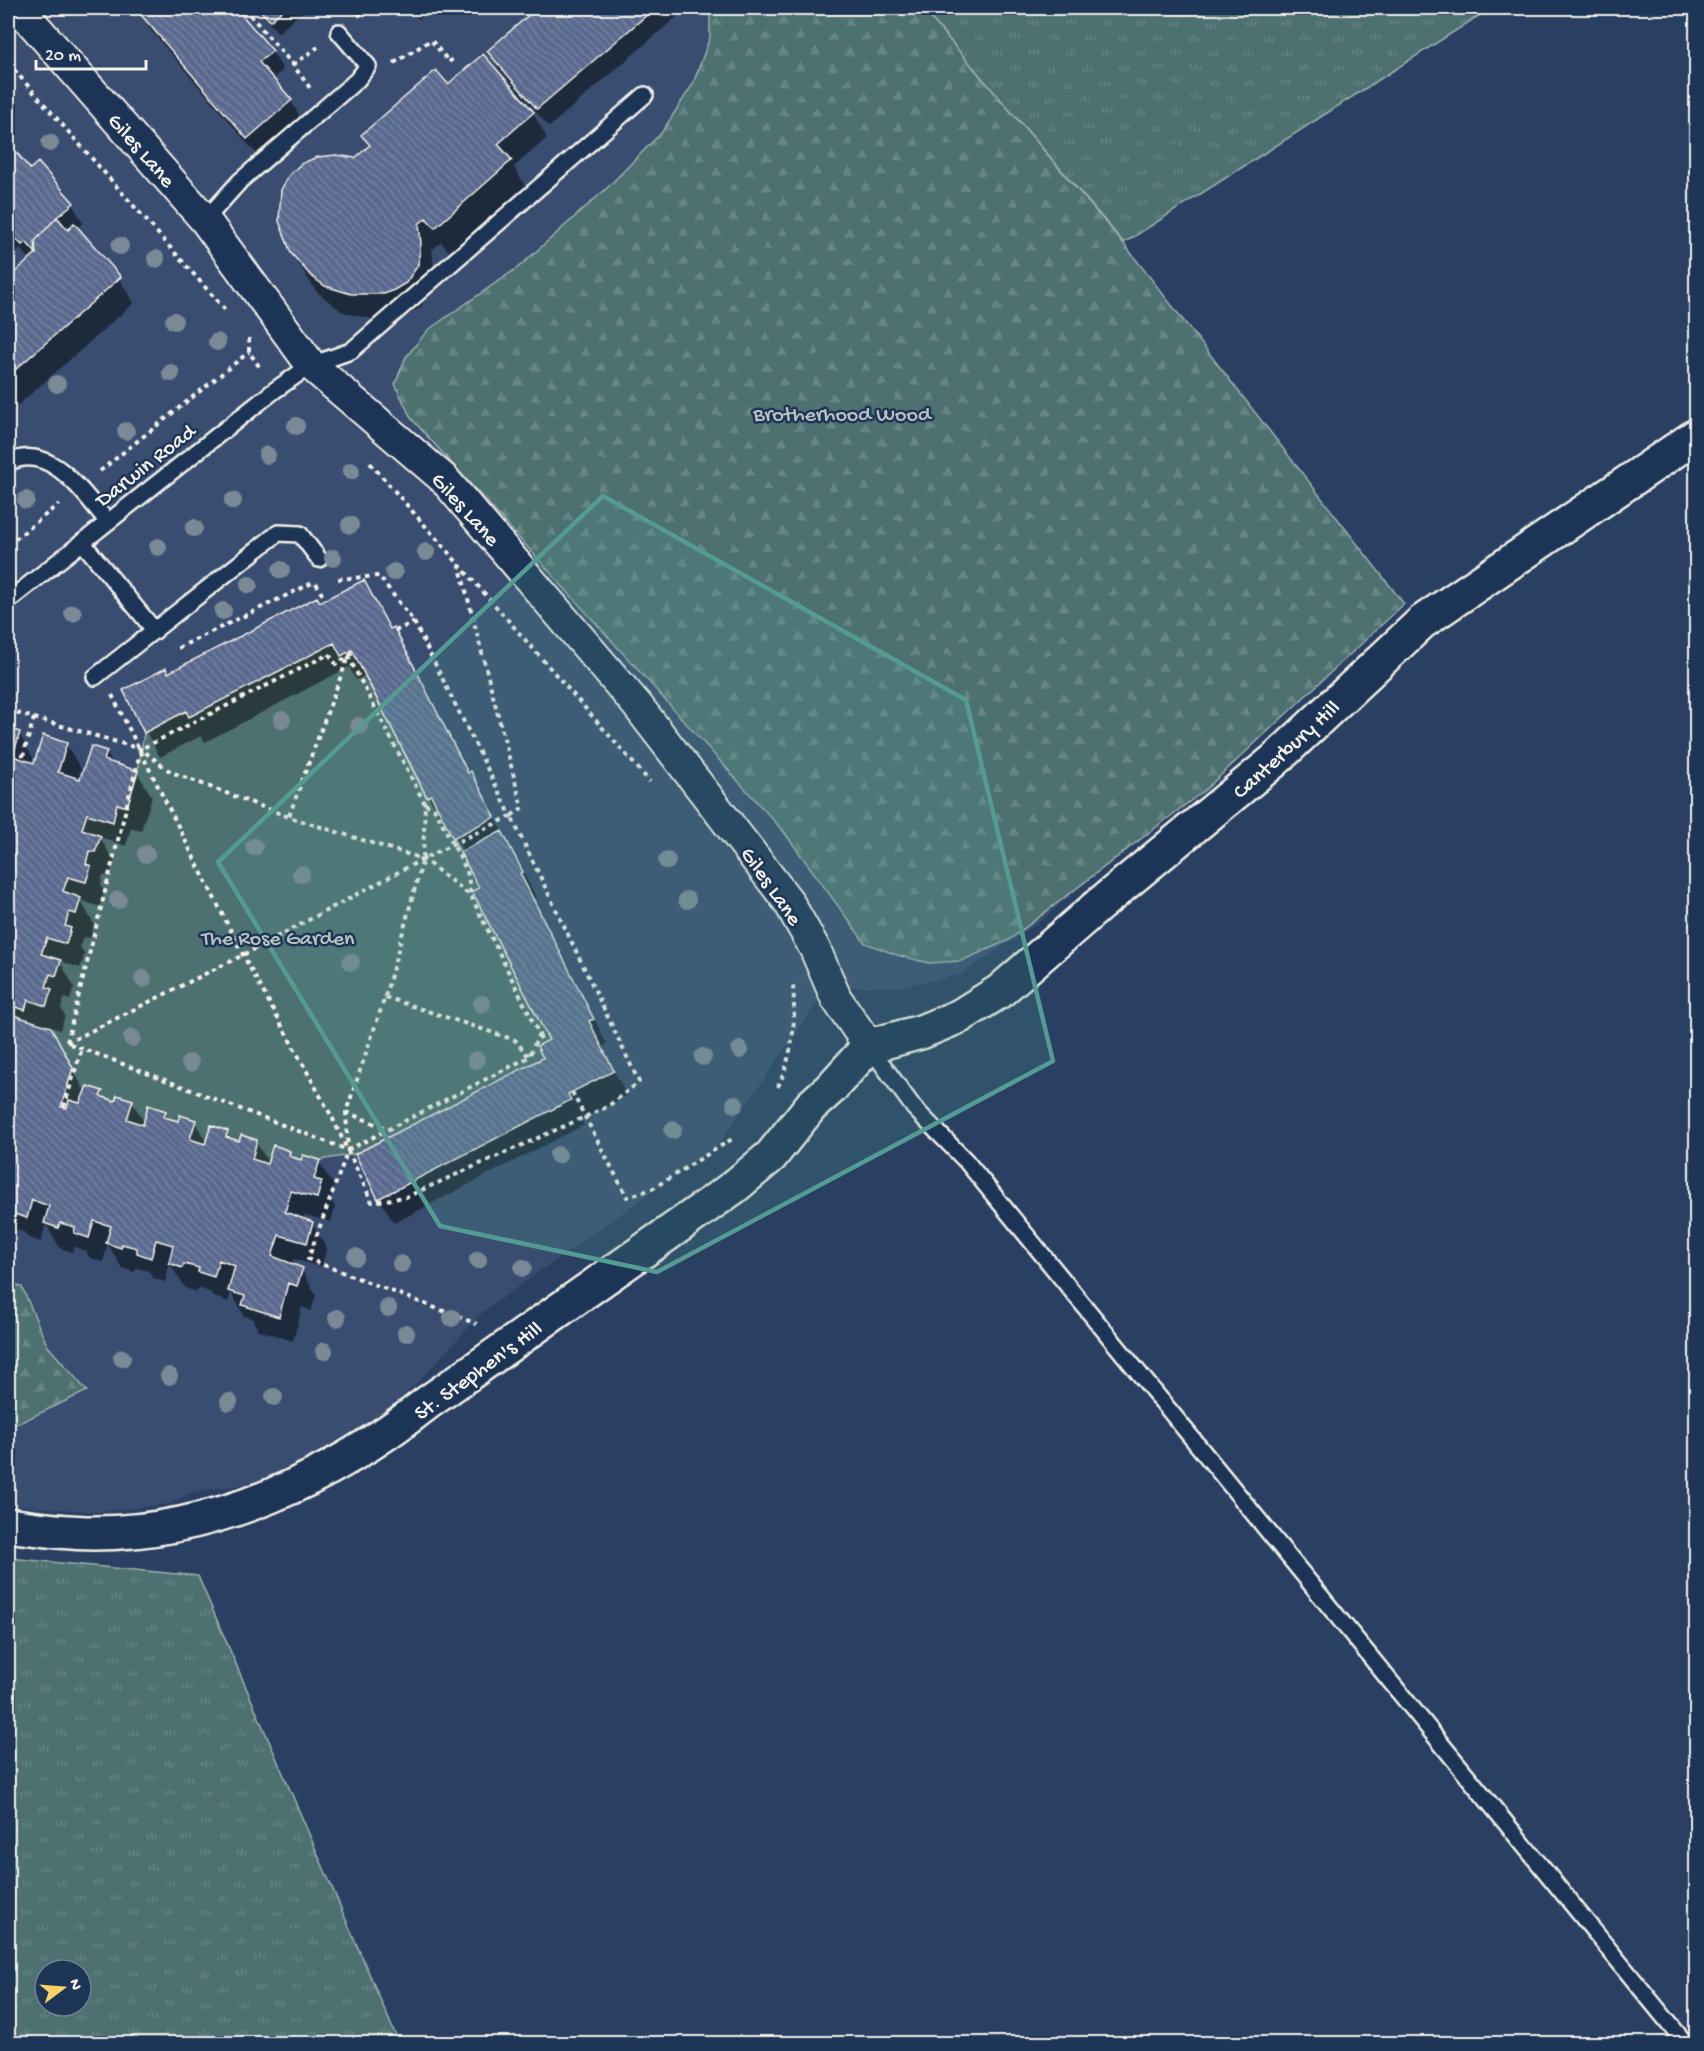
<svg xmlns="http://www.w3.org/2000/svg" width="1704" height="2051" font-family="'Gochi Hand',sans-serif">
<defs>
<pattern id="grass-tufts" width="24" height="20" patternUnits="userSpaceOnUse" patternTransform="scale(1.5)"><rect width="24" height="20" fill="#4d7071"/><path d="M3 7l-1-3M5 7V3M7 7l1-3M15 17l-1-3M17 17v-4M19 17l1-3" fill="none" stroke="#678585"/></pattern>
<pattern id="forest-firs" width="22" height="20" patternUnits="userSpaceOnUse" patternTransform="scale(1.5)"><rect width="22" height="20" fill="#4d7071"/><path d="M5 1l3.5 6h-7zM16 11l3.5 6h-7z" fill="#678585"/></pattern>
<pattern id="building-back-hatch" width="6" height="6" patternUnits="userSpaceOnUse" patternTransform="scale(1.5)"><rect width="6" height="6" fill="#5a6b8f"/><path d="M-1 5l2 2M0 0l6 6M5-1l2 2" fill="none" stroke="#72819f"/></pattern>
</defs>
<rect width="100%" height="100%" fill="#294062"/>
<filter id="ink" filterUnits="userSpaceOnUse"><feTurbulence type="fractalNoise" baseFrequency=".0167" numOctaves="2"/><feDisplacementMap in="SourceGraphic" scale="12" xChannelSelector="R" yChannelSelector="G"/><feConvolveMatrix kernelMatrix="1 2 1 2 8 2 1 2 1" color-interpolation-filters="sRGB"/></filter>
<g filter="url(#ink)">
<!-- built -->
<path fill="#384d70" d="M8 8H922L1124 244 1253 740 1037 924 960 975 898 987H828L719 1144 484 1311 415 1385 365 1430 330 1452 288 1470 248 1484 193 1492 169 1504 99 1512 8 1505Z"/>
<!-- grass -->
<path fill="url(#grass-tufts)" stroke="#a0b0ac" stroke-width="1.5" fill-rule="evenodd" d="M922 8H1491L1124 243Z
M8 1558 198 1576 399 2043H8ZM45 1970H81V2006H45Z"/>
<!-- forest -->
<path fill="url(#forest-firs)" stroke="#a0b0ac" stroke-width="1.5" d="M710 8H922L1124 244 1404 604 1206 789 1009 940 961 961 929 963 897 955 865 943 784 832 411 418 395 384 406 357 428 330 520 266 607 188 662 132 693 84 710 37Z
M8 1282 22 1287 47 1345 87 1391 19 1423 8 1425Z"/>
<!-- green -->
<path fill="#4d7071" stroke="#a0b0ac" stroke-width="1.5" d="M334 643 341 656 352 650 426 797 431 795 479 888 549 1040 543 1058 355 1154 320 1160 303 1155 301 1160 289 1156 290 1151 274 1145 267 1164 252 1159 257 1140 242 1135 239 1141 226 1137 228 1131 211 1125 205 1144 190 1139 180 1115 178 1121 164 1117 166 1111 148 1106 143 1125 127 1119 133 1100 117 1096 115 1101 100 1096 101 1092 87 1086 80 1103 70 1100 67 1108 61 1107 73 1068 51 1027 13 1015 15 1007 25 1010 28 1000 46 1006 51 990 46 987 50 974 56 976 61 961 41 954 47 938 66 944 71 928 65 926 69 912 76 914 63 891 68 877 86 882 91 866 86 864 89 851 96 852 101 836 82 829 87 814 117 804 127 806 138 771 144 733 186 711 189 717Z"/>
<!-- shadow -->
<path fill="#0007" d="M140 8H234L272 51 283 70 272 79 291 101 302 120 259 157 149 28 138 9Z
M256 8H307L278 33Z
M409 8H432L419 19Z
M539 8H687L549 127 500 70 489 51Z
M448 86 533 113 547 138 514 167 525 186 450 252 441 242 432 250 434 269 431 290 420 308 398 319 378 320 354 315 341 311 316 291 292 253 355 160 370 147 363 135Z
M8 145 30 171 72 204 83 223 77 228 119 278 134 303 8 414V281L31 260 20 249 8 259Z
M320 604 390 631 407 654 469 774 471 773 485 798 536 897 533 899 607 1044 602 1047 627 1096 581 1119 584 1125 394 1223 379 1198 545 1058 551 1041 463 852 445 819 442 821 428 796 366 675 356 680 349 667 205 742 201 736 160 757 146 732 168 675Z
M8 730 19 733 33 758 32 764 35 765 66 744 81 769 77 780 81 781 106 752 113 764 137 772 152 797 141 831 131 828 126 846 100 837 114 862 109 877 103 875 101 885 104 892 100 907 80 900 94 924 90 938 83 937 80 947 85 954 80 968 60 961 74 987 70 1000 64 998 61 1008 65 1016 60 1030 49 1026 86 1093 101 1092 105 1099 116 1103 132 1102 145 1123 165 1112 169 1120 179 1123 195 1122 207 1143 227 1132 232 1141 240 1143 256 1142 269 1164 289 1152 293 1159 302 1162H319L334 1186 330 1198 335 1207 331 1222 305 1215 303 1220 312 1223 327 1248 321 1267 293 1259 291 1265 302 1270 316 1295 311 1311 302 1307 293 1341 258 1330 252 1318 244 1316 231 1292 228 1302 214 1297 210 1292 198 1288 197 1292 185 1288 170 1264 165 1282 153 1278 149 1271 136 1268 135 1272 122 1268 108 1244 103 1262 90 1258 86 1251 75 1247 72 1252 60 1248 46 1224 41 1242 27 1237 24 1232 12 1228 11 1232 8 1231Z"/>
<!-- building -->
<path fill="url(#building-back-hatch)" stroke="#f4f1e8" stroke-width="1.5" d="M137 8H236L273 51 259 62 292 100 247 139 136 9Z
M258 8H285L270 21Z
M537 8H655L537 109 487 51Z
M483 54 534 112 498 144 512 160 435 228 426 218 419 224 421 243 418 265 406 283 394 290 384 294H351L325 286 311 276 291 253 279 221 281 190 289 175 301 164 317 157 336 155 355 158 370 145 361 135 436 70 448 84Z
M8 142 30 169 38 162 74 203 57 217 35 241 36 253 26 242 22 245 8 231Z
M8 143 30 169 38 162 74 203 57 217 35 241 36 253 26 242 22 245 8 231Z
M57 217 68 230 74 223 121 277 8 376V279L36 253 35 241Z
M364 580 390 629 394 627 468 773 471 771 495 817 453 838 431 795 427 797 352 650 341 656 334 643 189 717 186 711 144 733 123 690 166 668 168 673 317 597 320 602Z
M8 728 20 732 13 756 34 763 43 735 67 743 58 772 80 779 91 746 107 751 104 760 138 771 127 807 117 804 113 822 87 814 82 829 101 836 95 852 89 851 86 864 91 866 86 882 68 877 63 891 81 898 76 914 69 912 65 926 71 928 66 944 47 938 41 954 61 960 56 976 50 974 46 987 52 989 46 1006 28 1000 25 1010 15 1007 13 1015 51 1027 73 1068 61 1107 67 1108 69 1100 80 1103 87 1086 103 1091 100 1096 115 1101 117 1095 133 1100 127 1119 143 1125 148 1105 166 1111 164 1117 178 1121 180 1115 196 1120 190 1139 205 1144 211 1125 228 1131 226 1137 239 1141 241 1135 257 1140 252 1159 267 1164 273 1145 290 1151 289 1156 301 1160 303 1155 320 1160 314 1179 322 1181 317 1198 291 1191 285 1212 313 1222 307 1243 279 1235 272 1256 303 1268 297 1286 288 1283 279 1317 242 1305 245 1296 228 1291 235 1266 219 1260 214 1277 198 1272 199 1268 184 1264 182 1268 169 1263 173 1245 156 1240 151 1258 137 1253V1248L122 1244 121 1248 106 1243 111 1226 94 1221 89 1238 74 1233 75 1227 60 1223 58 1228 44 1223 49 1206 32 1200 27 1218 11 1213 12 1208 8 1207Z
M502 831 523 872 520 873 594 1019 589 1021 614 1071 568 1094 571 1100 378 1199 355 1154 543 1058 537 1046 549 1040 472 891 479 888 460 852Z"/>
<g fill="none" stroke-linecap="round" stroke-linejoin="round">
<!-- lane casing -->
<g stroke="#f4f1e8" stroke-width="20">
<path id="lane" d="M205 220 240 181 357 80 368 66 339 32
M8 463C50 440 84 495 108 522
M82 542 155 631
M8 601 275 390 311 365 351 351 645 95
M95 677 278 533 300 534 319 559
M869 1046 914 1108 966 1161 1686 2044"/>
</g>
<!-- street casing -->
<g stroke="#f4f1e8" stroke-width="34">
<path id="street" d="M19 8 205 220 311 365 444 479 637 705 788 901 815 949 836 998 869 1046"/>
</g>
<!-- secondary casing -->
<g stroke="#f4f1e8" stroke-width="38">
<path id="secondary" d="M8 1525C36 1529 65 1533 94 1533 216 1533 333 1477 427 1403L734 1187 771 1156 811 1106 830 1089 869 1046 921 1032 960 1016 1000 991 1100 904 1275 760 1422 622 1696 436"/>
</g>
<!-- path -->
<path stroke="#f4f1e8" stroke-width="4" stroke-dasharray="4.5 4.5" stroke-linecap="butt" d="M244 8 293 65 310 88
M358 16 369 8
M8 63 227 312
M394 63 431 40 449 62 455 57
M293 65 318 47
M249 338V352L261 369
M370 463 650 782
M100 471 249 352
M8 545 59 504
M316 583 325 600
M395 631 414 622
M178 648 312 583
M348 656 425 804 423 859 385 997 346 1112 348 1150 308 1259 477 1324
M112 695 243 955 332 1117 372 1202 406 1197 607 1107 639 1082 511 816 522 808 459 564
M8 710 34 718 22 759
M34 718 141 749 171 772 289 817 423 859 471 896 539 1034 529 1057 348 1150 68 1043
M425 804 434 808 467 871 471 895
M289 816 348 657
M385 997 515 1040 529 1057
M539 1035 543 1043
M67 1042 141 749 329 654 336 664 353 653
M67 1043 243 955 423 859 511 816 414 622 379 576 337 579
M778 1087C793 1054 796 1022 793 986
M572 1092 627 1197 652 1189 732 1139
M64 1107 82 1048
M346 1112 388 1129"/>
<!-- lane -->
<use href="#lane" stroke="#1d3557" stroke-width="15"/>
<!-- street -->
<use href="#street" stroke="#1d3557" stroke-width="30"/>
<!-- secondary -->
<use href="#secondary" stroke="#1d3557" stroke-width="33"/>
</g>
<!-- trees -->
<g fill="#798995">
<circle cx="50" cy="143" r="9"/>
<circle cx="120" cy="246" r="9"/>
<circle cx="156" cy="259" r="9"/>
<circle cx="174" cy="321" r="9"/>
<circle cx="217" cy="342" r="9"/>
<circle cx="171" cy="373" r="9"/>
<circle cx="57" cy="384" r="9"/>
<circle cx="296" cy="426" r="9"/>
<circle cx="126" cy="431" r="9"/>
<circle cx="267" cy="455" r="9"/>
<circle cx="351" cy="471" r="9"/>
<circle cx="26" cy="500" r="9"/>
<circle cx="233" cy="501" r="9"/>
<circle cx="350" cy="525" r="9"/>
<circle cx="194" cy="528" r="9"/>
<circle cx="158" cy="547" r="9"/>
<circle cx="426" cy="552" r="9"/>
<circle cx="333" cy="558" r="9"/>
<circle cx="281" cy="570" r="9"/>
<circle cx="394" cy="572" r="9"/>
<circle cx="249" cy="585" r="9"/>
<circle cx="223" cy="611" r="9"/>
<circle cx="73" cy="613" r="9"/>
<circle cx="282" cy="720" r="9"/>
<circle cx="359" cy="726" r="9"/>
<circle cx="254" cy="847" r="9"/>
<circle cx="146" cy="854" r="9"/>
<circle cx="667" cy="861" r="9"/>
<circle cx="301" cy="874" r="9"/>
<circle cx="118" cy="900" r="9"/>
<circle cx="687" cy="900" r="9"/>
<circle cx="351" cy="962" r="9"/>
<circle cx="143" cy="979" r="9"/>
<circle cx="482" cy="1004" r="9"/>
<circle cx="132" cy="1038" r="9"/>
<circle cx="740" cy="1050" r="9"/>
<circle cx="703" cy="1057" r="9"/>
<circle cx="476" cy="1060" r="9"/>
<circle cx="190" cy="1063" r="9"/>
<circle cx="735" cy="1104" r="9"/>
<circle cx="673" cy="1130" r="9"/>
<circle cx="558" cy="1155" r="9"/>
<circle cx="356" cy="1257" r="9"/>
<circle cx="478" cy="1260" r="9"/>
<circle cx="401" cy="1264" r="9"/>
<circle cx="523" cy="1268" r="9"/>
<circle cx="388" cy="1308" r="9"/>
<circle cx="337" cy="1318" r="9"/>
<circle cx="452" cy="1318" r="9"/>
<circle cx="406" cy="1333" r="9"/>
<circle cx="324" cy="1351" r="9"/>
<circle cx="122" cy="1358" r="9"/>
<circle cx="169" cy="1376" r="9"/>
<circle cx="274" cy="1397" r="9"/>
<circle cx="229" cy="1402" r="9"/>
</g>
</g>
<!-- marked area -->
<path fill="#549b93" fill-opacity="0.2" stroke="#549b93" stroke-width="4.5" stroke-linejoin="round" d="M603 496 966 700 1053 1061 657 1272 440 1226 218 862Z"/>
<g text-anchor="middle" stroke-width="5" stroke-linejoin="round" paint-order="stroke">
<!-- street labels -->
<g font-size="22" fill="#f4f1e8" stroke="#1d3557">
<text transform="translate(143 149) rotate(49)" y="8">Giles Lane</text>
<text transform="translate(144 464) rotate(-38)" y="8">Darwin Road</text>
<text transform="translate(467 508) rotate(48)" y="8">Giles Lane</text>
<text transform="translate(1285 748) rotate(-42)" y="8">Canterbury Hill</text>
<text transform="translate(773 885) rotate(55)" y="8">Giles Lane</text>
<text transform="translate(477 1369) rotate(-36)" y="8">St. Stephen's Hill</text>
</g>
<!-- park labels -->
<g font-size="22" fill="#bac4be" stroke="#1d3557">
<text x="842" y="420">Brotherhood Wood</text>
<text x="278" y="944">The Rose Garden</text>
</g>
</g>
<!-- margin -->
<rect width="1704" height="2051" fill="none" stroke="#1d3557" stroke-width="30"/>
<rect x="15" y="15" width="1674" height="2021" fill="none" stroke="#f4f1e8" stroke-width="2" filter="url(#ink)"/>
<!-- north arrow -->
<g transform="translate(63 1988) rotate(74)"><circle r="28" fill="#1d3557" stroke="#738091" stroke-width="1.5"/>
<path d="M0-4.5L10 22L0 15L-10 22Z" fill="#ffd166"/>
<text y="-9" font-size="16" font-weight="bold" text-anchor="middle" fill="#f4f1e8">N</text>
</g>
<!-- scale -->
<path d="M36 60v9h110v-9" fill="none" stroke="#f4f1e8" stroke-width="3"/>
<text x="45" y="60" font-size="18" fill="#f4f1e8" stroke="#1d3557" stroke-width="4.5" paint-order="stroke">20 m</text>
</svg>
